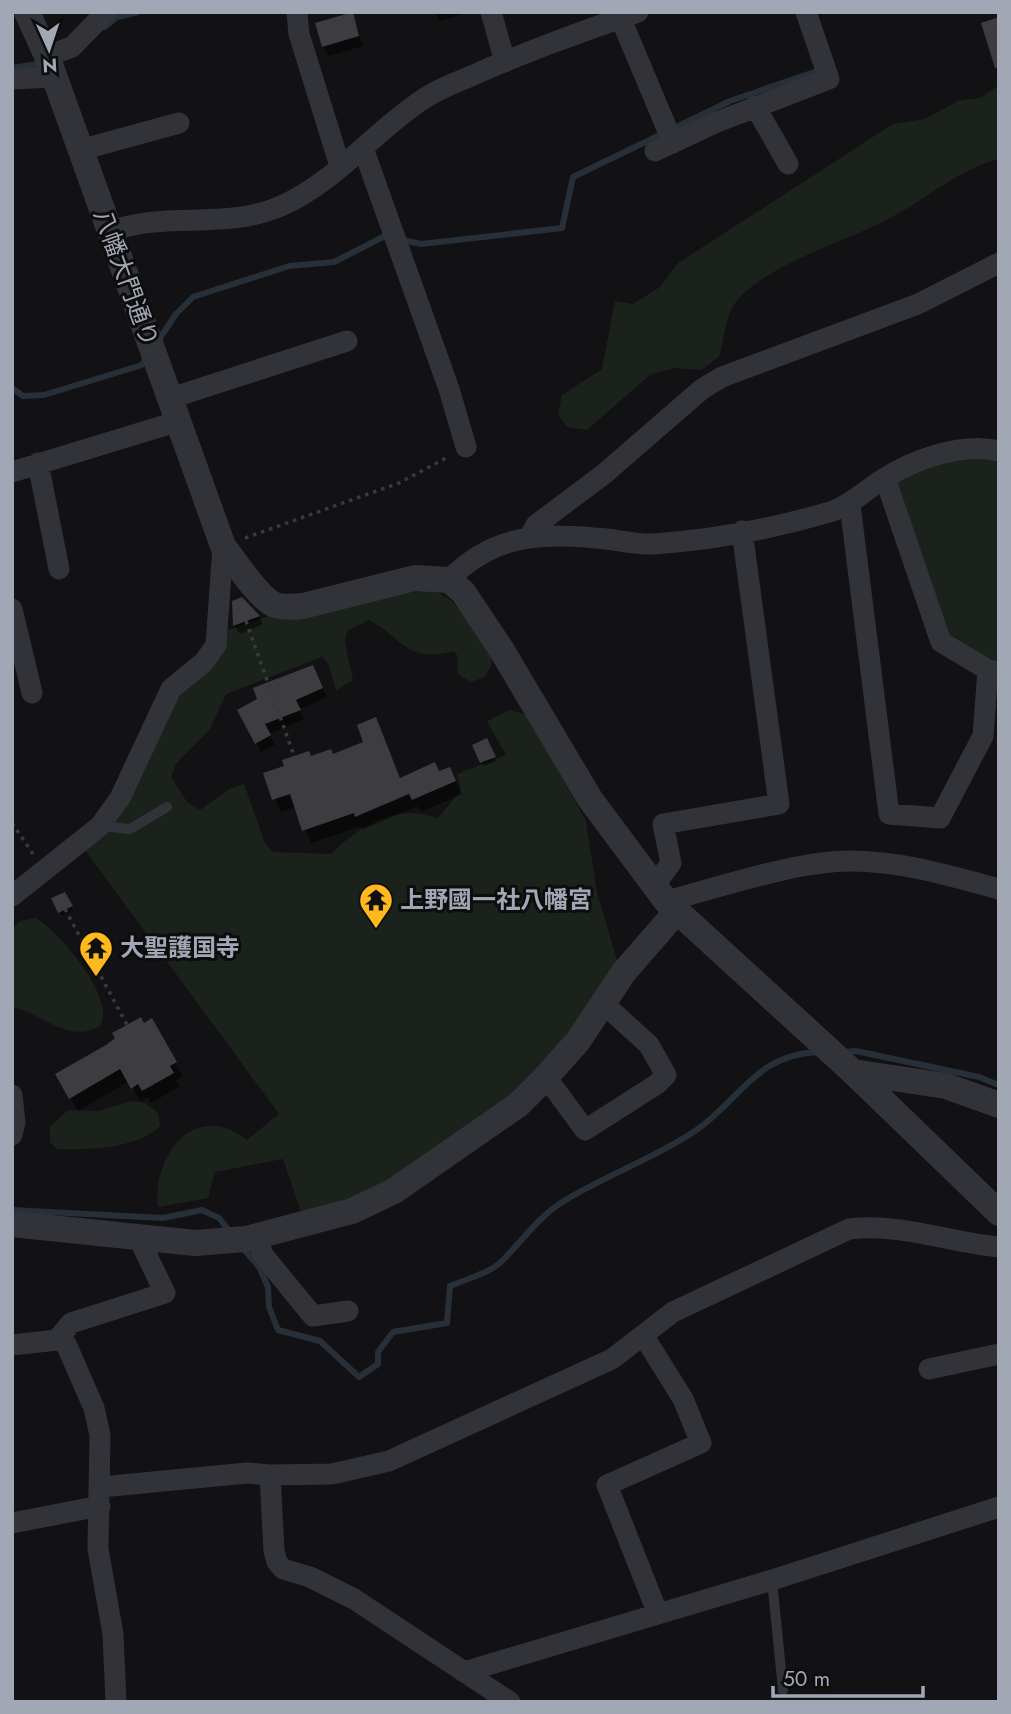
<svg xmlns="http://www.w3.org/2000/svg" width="1011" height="1714" font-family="Jost,'Noto Sans JP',sans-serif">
<rect width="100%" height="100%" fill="#121214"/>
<!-- green -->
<path fill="#1a221b" d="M999 85V159C956 170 925 201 886 220 840 244 783 258 743 294 724 311 726 334 719 357L701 370 675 368 651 374 587 430 567 427 558 414 562 395 602 369 615 301 633 304 660 287 678 263 893 124 925 119 958 101 980 98Z
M999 451V672L941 642 885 478 937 455Z
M432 589 452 601 492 653 491 666 485 677 471 682 458 674 457 655 454 651C404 663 405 639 369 620L347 631 345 642 353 680 336 691 328 663 322 657 226 694 210 729 176 764 171 777 187 802 200 810 229 789 244 784 265 843 272 852 331 854C360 825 397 803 438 818L461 790 457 774 506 755 487 721 509 710 528 715 586 821 597 893 619 967 569 1036 512 1098 390 1183 302 1215 283 1159 215 1172 208 1198 158 1207C152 1155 195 1099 247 1140L279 1114 85 850 118 820 174 702 220 649 228 630 269 616Z
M36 918C60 933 98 980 103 1009 104 1013 102 1021 101 1025 72 1046 41 1013 12 1007V929L20 921Z
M131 1101 145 1103 158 1113 160 1126C137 1149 88 1150 57 1149L50 1142V1127L68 1110 99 1111Z"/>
<!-- shadow -->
<path fill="#0007" d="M435 12H469L440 21Z
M352 14 363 46 329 56 323 46Z
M258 615 263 624 240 634 234 625Z
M317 677 327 697 300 709 304 719 269 734 275 745 261 752 239 710Z
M376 719 401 779 449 769 462 794 421 812 417 806 364 829 362 826 311 843 296 807 281 812 265 774 311 758 333 756 366 743Z
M489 744 496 761 484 766 474 746Z
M65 894 73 910 62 916 53 899Z
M151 1021 183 1076 176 1080 180 1086 151 1103 147 1097 140 1101 129 1081 78 1111 57 1075Z"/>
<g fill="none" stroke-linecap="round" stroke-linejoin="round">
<!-- stream -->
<path stroke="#273038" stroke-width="6" d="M105 27 117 17 138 12
M12 68 43 63
M402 240 421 244 562 228 573 177 730 101 823 69
M158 341 176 314 193 297 289 266 334 262 385 236 391 237
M12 388 23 396 44 395 142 365 146 358
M844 1052 856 1051 979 1077 999 1085
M12 1210 163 1218 202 1210 219 1218 231 1233
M242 1247 259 1267 268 1287 269 1307 278 1330 320 1341 359 1377 378 1364V1352L393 1332 447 1323 450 1286C466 1279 491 1273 503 1260 523 1240 539 1216 564 1201 605 1176 652 1159 692 1133 739 1103 754 1054 819 1052"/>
</g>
<!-- building -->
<path fill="#3c3c41" d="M353 12 359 36 322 47 315 23Z
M999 17V68H995L981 23Z
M242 597 260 616 233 626 232 601Z
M313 665 323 688 296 700 301 710 265 724 271 735 255 744 237 710 257 699 253 688Z
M376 717 400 778 435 762 439 771 450 767 456 781 412 800 409 794 355 817 354 813 302 831 290 794 272 800 263 773 284 766 282 760 309 751 311 756 331 749 333 754 363 742 357 725Z
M487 738 496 757 480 763 472 745Z
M65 892 73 906 58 913 51 898Z
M141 1017 144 1023 152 1018 177 1062 170 1066 174 1073 142 1091 138 1084 131 1089 120 1069 69 1099 55 1074 106 1045 115 1038 112 1033Z"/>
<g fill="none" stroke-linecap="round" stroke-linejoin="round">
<!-- path -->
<path stroke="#383a40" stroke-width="3.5" stroke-dasharray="3.5 5" stroke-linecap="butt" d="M245 538 399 483 448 457
M246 621 294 756
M12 823 33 854
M65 909 127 1025"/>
<!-- service -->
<path stroke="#323339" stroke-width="10" d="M100 826 130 829 167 807
M772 1580 783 1690"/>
<!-- minor -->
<path stroke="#323339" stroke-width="21" d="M297 12 299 34 340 166
M491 12 505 62
M618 12 673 143
M47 56 72 47 106 12
M12 79 54 77
M755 106 788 164
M363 148 449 389 466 447
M80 150 179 123
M655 151 717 122 829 79 806 12
M109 232C165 210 224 231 281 206 336 182 375 130 425 98 441 87 461 81 478 73 530 50 584 31 638 12
M171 398 347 341
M38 463 59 569
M12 472 179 421
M885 478 941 642 988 670 999 672
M850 505 889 814 940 818 983 736 988 670
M530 536 536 525 604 474 702 389 722 377 918 304 999 263
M449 580C495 532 545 533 607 539 622 541 639 545 654 544 713 540 776 528 833 511 852 504 866 490 883 479 915 459 962 442 999 451
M12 609 32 693
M654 886 671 863 663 824 779 804 742 531
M12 896 100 826 120 798 171 689 204 662 216 645 223 546
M666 901C722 887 795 861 851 861 901 861 950 876 999 889
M546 1077 585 1130 657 1084 666 1075 649 1045 603 1003
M12 1095 15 1122 12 1135
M257 1237 263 1255 313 1316 348 1311
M643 1335 683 1399 701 1443 607 1485 658 1614
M57 1340 71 1323 165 1293 139 1239
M12 1345 57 1340 66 1344 94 1408 100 1435 98 1549 113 1634 116 1702
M929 1369 999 1354
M270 1475 274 1551 277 1562 283 1569 310 1577 354 1599 510 1702
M101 1487 247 1473 270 1475 332 1474 389 1461 612 1359 673 1312 849 1229C902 1223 947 1242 999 1247
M12 1523 100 1506
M464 1672 772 1580 999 1507"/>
<!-- tertiary -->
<path stroke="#323339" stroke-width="26" d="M27 12 47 56 223 546C234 560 259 599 275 605 284 608 294 607 303 606L415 578 449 580 463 592 501 649 590 799 666 901 853 1072 999 1213
M853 1072 946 1086 999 1105
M12 1224 195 1243 246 1239 352 1211 394 1191 518 1105 546 1077 578 1041 624 972 677 911"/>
</g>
<!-- icons -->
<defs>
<g id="temple-pin" transform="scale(1.75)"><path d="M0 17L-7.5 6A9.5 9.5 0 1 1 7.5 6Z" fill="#ffb81e" stroke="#0d0d0e"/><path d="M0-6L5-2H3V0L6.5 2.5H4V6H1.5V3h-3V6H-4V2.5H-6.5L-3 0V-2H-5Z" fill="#111"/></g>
</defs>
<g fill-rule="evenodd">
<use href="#temple-pin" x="376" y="900"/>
<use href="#temple-pin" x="96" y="948"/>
</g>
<g text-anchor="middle" stroke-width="6" stroke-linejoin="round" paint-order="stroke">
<!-- street labels -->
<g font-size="24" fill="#a2a7b5" stroke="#0d0d0e">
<text transform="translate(126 278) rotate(70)" y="8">八幡大門通り</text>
</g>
<!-- poi labels -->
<g font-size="24" font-weight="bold" fill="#a2a7b5" stroke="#0d0d0e" text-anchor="start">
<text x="400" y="908">上野國一社八幡宮</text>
<text x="120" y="956">大聖護国寺</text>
</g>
</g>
<!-- border -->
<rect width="1011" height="1714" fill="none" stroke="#a2a7b5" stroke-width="28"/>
<!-- north arrow -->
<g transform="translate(49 49) rotate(177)" stroke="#0d0d0e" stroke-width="5" paint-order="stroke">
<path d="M0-5L12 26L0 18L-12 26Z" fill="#a2a7b5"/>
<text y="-10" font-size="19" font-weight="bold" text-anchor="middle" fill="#a2a7b5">N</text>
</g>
<!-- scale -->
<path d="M773 1686v10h150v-10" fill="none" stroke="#a2a7b5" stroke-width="3.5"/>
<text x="783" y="1686" font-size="21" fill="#a2a7b5" stroke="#0d0d0e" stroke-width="5" paint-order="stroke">50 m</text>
</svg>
